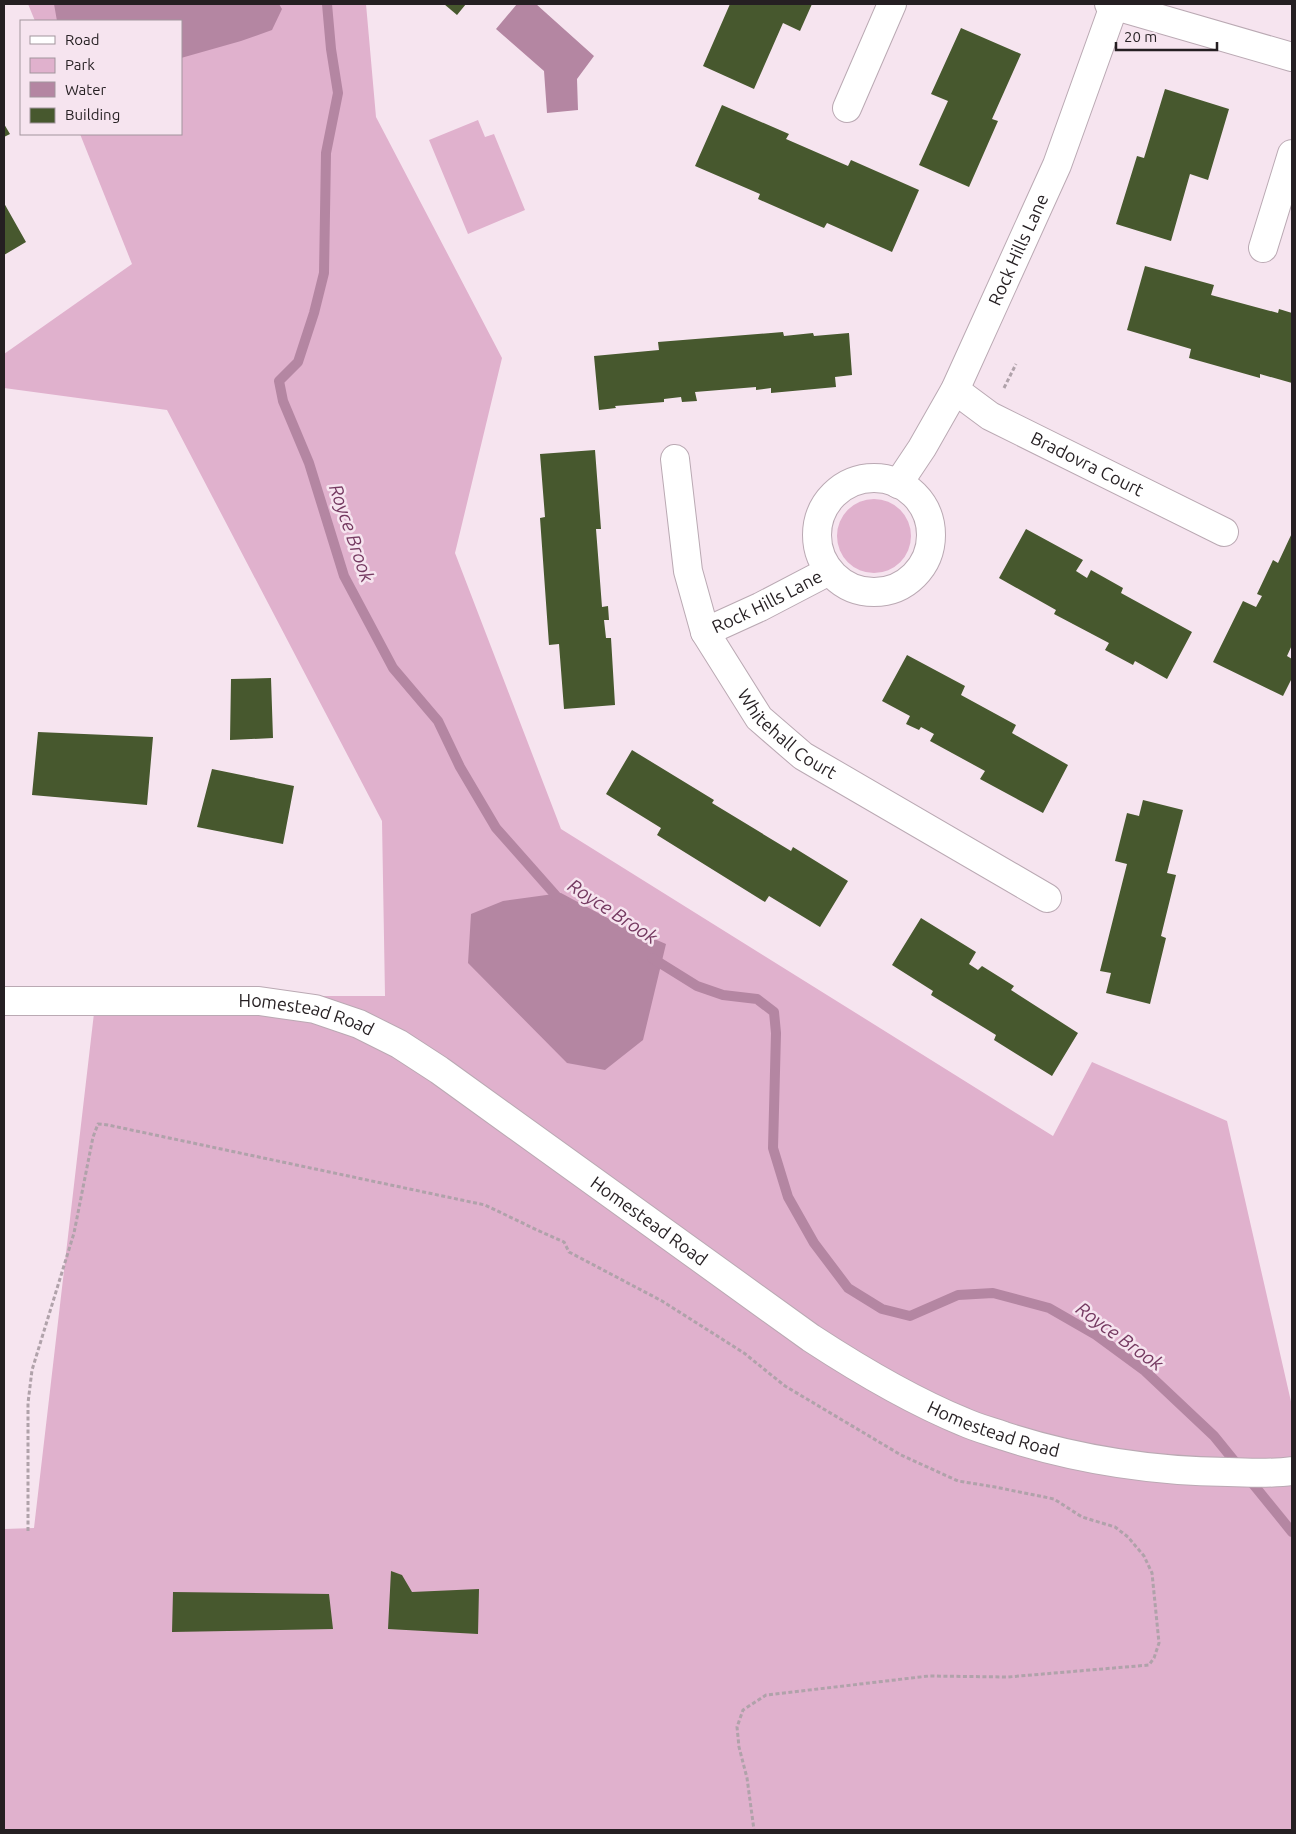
<svg xmlns="http://www.w3.org/2000/svg" width="1296" height="1834" font-family="Ubuntu,sans-serif">
<rect width="100%" height="100%" fill="#f6e4ef"/>
<!-- green -->
<path fill="#e0b1cd" d="M28 4H366L376 117 502 358 455 553 561 829 1053 1136 1092 1062 1227 1121 1292 1406V1830H4V1529L34 1528 96 996H385L382 821 167 410 4 388V354L132 264 80 134H181V21H35Z
M478 120 485 137 494 134 525 210 468 234 429 140Z
M837 536a37 37 0 1 1 74 0a37 37 0 1 1-74 0Z"/>
<!-- water -->
<path fill="#b486a2" d="M54 4H279L282 9 272 30 241 41 181 58V21H57Z
M517 4H536L594 56 577 79 578 110 547 113 544 71 496 29Z
M561 893 615 922 666 944 643 1040 605 1070 567 1063 468 963 471 914 503 901Z"/>
<g fill="none" stroke-linecap="round" stroke-linejoin="round">
<!-- stream -->
<path stroke="#b486a2" stroke-width="10" d="M327 4 331 49 338 93 326 153 324 273 314 313 298 362 279 381 283 401 309 463 344 576 393 668 438 721 460 767 496 828 558 898 564 901
M652 958 697 986 723 995 757 999 774 1012 776 1033 773 1148 788 1197 814 1243 848 1288 882 1309 910 1316 958 1295 993 1293 1049 1308 1096 1335 1145 1371 1214 1436 1292 1532"/>
</g>
<!-- building -->
<path fill="#47582e" d="M444 4H466L457 15Z
M730 4H812L800 31 783 23 754 89 703 66Z
M961 28 1021 54 992 119 998 121 969 187 919 165 948 101 931 94Z
M1165 89 1229 109 1208 180 1190 174 1171 241 1116 224 1137 156 1144 158Z
M722 105 789 134 786 139 848 166 851 160 919 190 892 252 827 223 824 228 758 199 760 194 695 166Z
M4 124 10 134 4 137Z
M4 203 26 242 4 255Z
M1145 266 1214 285 1211 295 1278 313 1279 309 1292 313V383L1260 374V378L1189 358 1191 349 1127 330Z
M783 332 784 336 813 333 814 336 849 333 852 375 835 377 836 387 771 393V388L756 390V387L695 392 697 401 682 402 681 397 664 399V402L615 406 616 408 599 410 594 356 659 350 658 342Z
M595 450 601 529H596L602 607 608 606 609 620H604L606 638H611L615 705 564 709 559 644 549 645 540 518 545 517 540 454Z
M1026 529 1083 560 1076 571 1087 578 1091 570 1123 588 1121 593 1192 632 1167 679 1135 661 1133 665 1105 650 1109 643 1054 614 1056 610 999 578Z
M1292 533V645L1287 656 1292 659V678L1283 696 1213 662 1243 601 1256 607 1262 596 1257 594 1273 560 1278 563Z
M907 655 965 686 961 695 1016 725 1012 733 1068 765 1043 813 980 779 985 771 930 741 934 734 921 727 919 730 906 724 910 716 882 701Z
M271 678 273 738 230 740 231 679Z
M38 732 153 737 147 805 32 795Z
M632 750 714 800 712 803 791 851 793 847 848 881 820 927 769 896 765 902 657 835 661 828 606 794Z
M212 769 294 786 283 844 197 827Z
M1143 800 1183 810 1167 873 1176 875 1161 936 1166 938 1150 1004 1106 993 1111 973 1100 971 1127 864 1115 861 1127 813 1139 816Z
M921 918 976 952 969 964 978 970 982 966 1014 986 1011 990 1078 1033 1052 1076 994 1040 996 1035 931 995 933 991 892 965Z
M391 1571 402 1575 412 1592 479 1589 478 1634 388 1629Z
M173 1592 329 1594 333 1629 172 1632Z"/>
<g fill="none" stroke-linecap="round" stroke-linejoin="round">
<!-- minor casing -->
<g stroke="#baa9b3" stroke-width="30">
<g id="minor">
<path d="M1109 4 1292 57"/>
<path d="M847 108 892 4"/>
<path d="M1263 248 1292 154"/>
<path id="s1" d="M955 390 990 416 1224 532"/>
<path id="s2" d="M675 459 688 571 705 632 759 718 803 756 1047 898"/>
<circle cx="874" cy="535" r="57"/>
<path id="s3" d="M898 484 922 448 955 390 1057 165 1114 6"/>
<path id="s4" d="M705 632 760 607 829 571"/>
<path id="s5" d="M4 1001H259L315 1009 359 1024 399 1044 439 1070 811 1338C860 1370 910 1400 964 1422 977 1428 990 1431 1004 1436 1078 1460 1150 1471 1228 1472 1249 1473 1271 1474 1292 1471"/>
</g>
</g>
<!-- path -->
<path stroke="#b0a2aa" stroke-width="3" stroke-dasharray="4 2.5" stroke-linecap="butt" d="M1004 388 1016 364
M28 1531V1403L32 1370 74 1233 93 1137 98 1124 108 1125 485 1205 537 1230 564 1242 569 1252 662 1301 744 1353 785 1386 901 1455 958 1481 995 1487 1054 1499 1082 1517 1115 1527 1128 1537 1144 1556 1152 1573 1159 1643 1154 1658 1149 1665 1008 1677 929 1676 766 1695 743 1710 737 1727 739 1747 747 1778 754 1830"/>
<!-- minor -->
<use href="#minor" stroke="#fff" stroke-width="28"/>
</g>
<g text-anchor="middle" stroke-width="5" stroke-linejoin="round" paint-order="stroke">
<!-- street labels -->
<g font-size="18" fill="#251f22" stroke="#f6e4ef">
<text dy="6" stroke="none"><textPath href="#s3" startOffset="264">Rock Hills Lane</textPath></text>
<text dy="6" stroke="none"><textPath href="#s1" startOffset="152">Bradovra Court</textPath></text>
<text dy="6" stroke="none"><textPath href="#s4" startOffset="69">Rock Hills Lane</textPath></text>
<text dy="6" stroke="none"><textPath href="#s2" startOffset="309">Whitehall Court</textPath></text>
<text dy="6" stroke="none"><textPath href="#s5" startOffset="304">Homestead Road</textPath></text>
<text dy="6" stroke="none"><textPath href="#s5" startOffset="709">Homestead Road</textPath></text>
<text dy="6" stroke="none"><textPath href="#s5" startOffset="1114">Homestead Road</textPath></text>
</g>
<!-- water labels -->
<g font-size="19" font-style="italic" fill="#753a61" stroke="#f6e4ef">
<text transform="translate(352 533) rotate(71)" y="7">Royce Brook</text>
<text transform="translate(613 911) rotate(33)" y="7">Royce Brook</text>
<text transform="translate(1120 1336) rotate(36)" y="7">Royce Brook</text>
</g>
</g>
<!-- border -->
<rect width="1296" height="1834" fill="none" stroke="#251f22" stroke-width="10"/>
<!-- legend -->
<rect x="20" y="20" width="162" height="115" fill="#f6e4ef" stroke="#a2959d"/>
<rect x="30" y="36" width="25" height="8" fill="#ffffff" stroke="#a2959d"/>
<text x="65" y="45" font-size="15" fill="#251f22">Road</text>
<rect x="30" y="58" width="25" height="15" fill="#e0b1cd" stroke="#a2959d"/>
<text x="65" y="70" font-size="15" fill="#251f22">Park</text>
<rect x="30" y="82" width="25" height="15" fill="#b486a2" stroke="#a2959d"/>
<text x="65" y="95" font-size="15" fill="#251f22">Water</text>
<rect x="30" y="108" width="25" height="15" fill="#47582e" stroke="#a2959d"/>
<text x="65" y="120" font-size="15" fill="#251f22">Building</text>
<!-- scale -->
<path d="M1116 42v8h101v-8" fill="none" stroke="#251f22" stroke-width="2.5"/>
<text x="1124" y="42" font-size="15" fill="#251f22" stroke="#f6e4ef" stroke-width="4" paint-order="stroke">20 m</text>
</svg>
